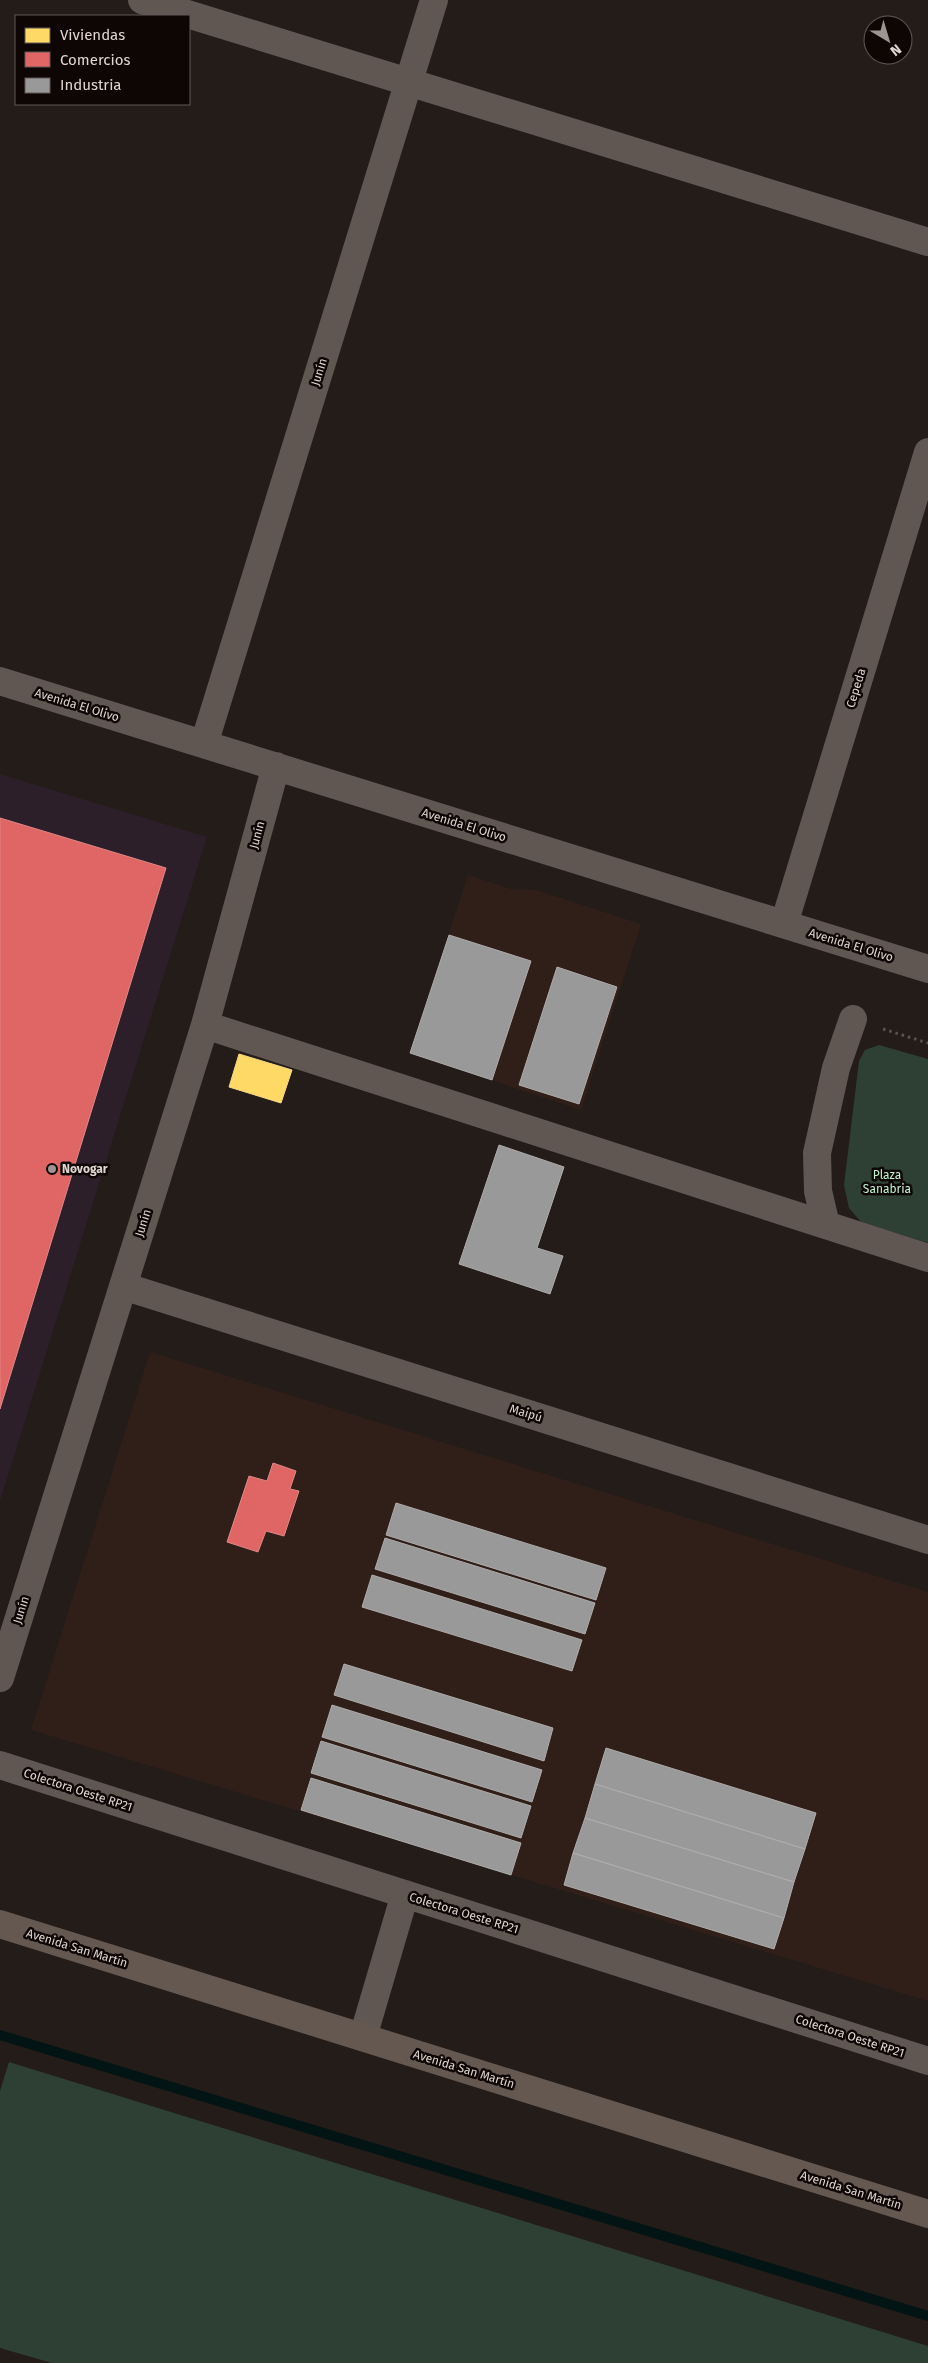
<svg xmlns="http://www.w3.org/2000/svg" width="928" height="2363" font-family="'Fira Sans',sans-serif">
<rect width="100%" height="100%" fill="#241c19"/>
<!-- commercial -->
<path fill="#2d1f29" d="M0 774 207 837 0 1501Z"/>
<!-- industrial -->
<path fill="#301f19" d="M468 875 511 889 536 890 641 924 581 1110 410 1053Z
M150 1352 928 1592V2001L31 1730Z"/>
<!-- green -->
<path fill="#2e3f33" d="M879 1045 928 1059V1243L861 1222 849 1208 844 1185 859 1061 865 1050Z
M9 2062 928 2346V2363H52L0 2348V2091Z"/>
<!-- homes -->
<path fill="#ffd966" stroke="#f6d886" d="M239 1054 292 1070 281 1103 229 1087Z"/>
<!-- shops -->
<path fill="#e06666" stroke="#e08786" d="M0 818 166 868 0 1409Z
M273 1463 296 1471 290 1489 299 1491 284 1536 266 1531 258 1552 227 1542 249 1476 267 1481Z"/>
<!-- industry -->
<path fill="#999" stroke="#aeabaa" d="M449 935 531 961 492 1080 410 1053Z
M557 967 617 987 579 1104 519 1085Z
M499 1145 564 1167 537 1248 563 1256 550 1294 459 1264Z
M396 1503 606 1568 596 1600 386 1535Z
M385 1538 595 1603 585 1634 375 1569Z
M372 1575 582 1640 572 1671 362 1607Z
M344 1664 553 1728 544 1761 334 1695Z
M332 1705 542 1770 532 1802 322 1737Z
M321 1741 531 1806 521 1838 311 1773Z
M606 1748 816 1813 805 1849 595 1784Z
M311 1778 521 1843 511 1875 301 1810Z
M595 1784 805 1849 794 1882 585 1818Z
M585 1818 794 1882 784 1918 573 1853Z
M573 1853 784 1918 774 1949 564 1885Z"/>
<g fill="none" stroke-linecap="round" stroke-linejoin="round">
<!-- stream -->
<path stroke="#031414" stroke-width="10" d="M0 2035 928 2316"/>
<!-- path -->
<path stroke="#5b5350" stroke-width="3" stroke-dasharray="2.5 4" stroke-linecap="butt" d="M883 1029 928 1043"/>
<!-- street -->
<path stroke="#615752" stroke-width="28" d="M142 0 928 242
M0 681 928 969
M204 744 434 0
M784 924 928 452
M205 1025 928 1258
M826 1225 818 1191 817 1153 836 1068 853 1019
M123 1286 928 1540
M0 1678 205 1025 276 766
M0 1765 928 2061
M363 2037 405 1894"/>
<!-- primary -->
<path stroke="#645851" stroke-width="28" d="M0 1924 928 2214"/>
</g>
<!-- markers -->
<circle fill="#9e9491" stroke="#0d0605" stroke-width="2" cx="52" cy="1169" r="5"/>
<g text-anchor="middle" stroke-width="5" stroke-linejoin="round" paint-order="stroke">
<!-- street labels -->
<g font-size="12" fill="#e0d5d1" stroke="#0d0605">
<text transform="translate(319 372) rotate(-73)" y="4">Junín</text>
<text transform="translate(856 688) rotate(-73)" y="4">Cepeda</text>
<text transform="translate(77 705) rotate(17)" y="4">Avenida El Olivo</text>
<text transform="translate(464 825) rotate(17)" y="4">Avenida El Olivo</text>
<text transform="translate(257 835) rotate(-75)" y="4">Junín</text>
<text transform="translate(851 945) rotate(17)" y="4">Avenida El Olivo</text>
<text transform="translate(143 1223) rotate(-73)" y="4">Junín</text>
<text transform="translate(526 1413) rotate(17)" y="4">Maipú</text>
<text transform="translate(21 1610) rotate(-73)" y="4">Junín</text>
<text transform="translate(78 1790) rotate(18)" y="4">Colectora Oeste RP21</text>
<text transform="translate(464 1913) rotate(17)" y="4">Colectora Oeste RP21</text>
<text transform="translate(77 1948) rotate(17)" y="4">Avenida San Martín</text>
<text transform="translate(850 2036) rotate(18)" y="4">Colectora Oeste RP21</text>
<text transform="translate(464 2069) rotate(17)" y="4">Avenida San Martín</text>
<text transform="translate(851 2190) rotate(17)" y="4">Avenida San Martín</text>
</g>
<!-- poi labels -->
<g font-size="12" font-weight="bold" fill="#e0d5d1" stroke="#0d0605" text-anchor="start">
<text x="62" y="1173">Novogar</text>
</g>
<!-- park labels -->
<g font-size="12" fill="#c0f3d0" stroke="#0d0605">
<text x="887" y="1179">Plaza<tspan x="887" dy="14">Sanabria</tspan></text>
</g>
</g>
<!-- legend -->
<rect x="15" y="15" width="175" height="90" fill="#0d0605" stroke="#615957"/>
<rect x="25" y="28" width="25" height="15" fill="#ffd966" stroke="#615957"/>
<text x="60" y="40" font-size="15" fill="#e0d5d1">Viviendas</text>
<rect x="25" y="52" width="25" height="15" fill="#e06666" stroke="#615957"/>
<text x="60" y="65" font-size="15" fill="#e0d5d1">Comercios</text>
<rect x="25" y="78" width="25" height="15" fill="#999999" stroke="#615957"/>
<text x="60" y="90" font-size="15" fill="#e0d5d1">Industria</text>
<!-- north arrow -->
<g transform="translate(888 40) rotate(142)"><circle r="24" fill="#0d0605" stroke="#615957"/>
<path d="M0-4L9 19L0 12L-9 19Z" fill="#9e9491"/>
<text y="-8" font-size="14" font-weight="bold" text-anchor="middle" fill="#e0d5d1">N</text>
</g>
</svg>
